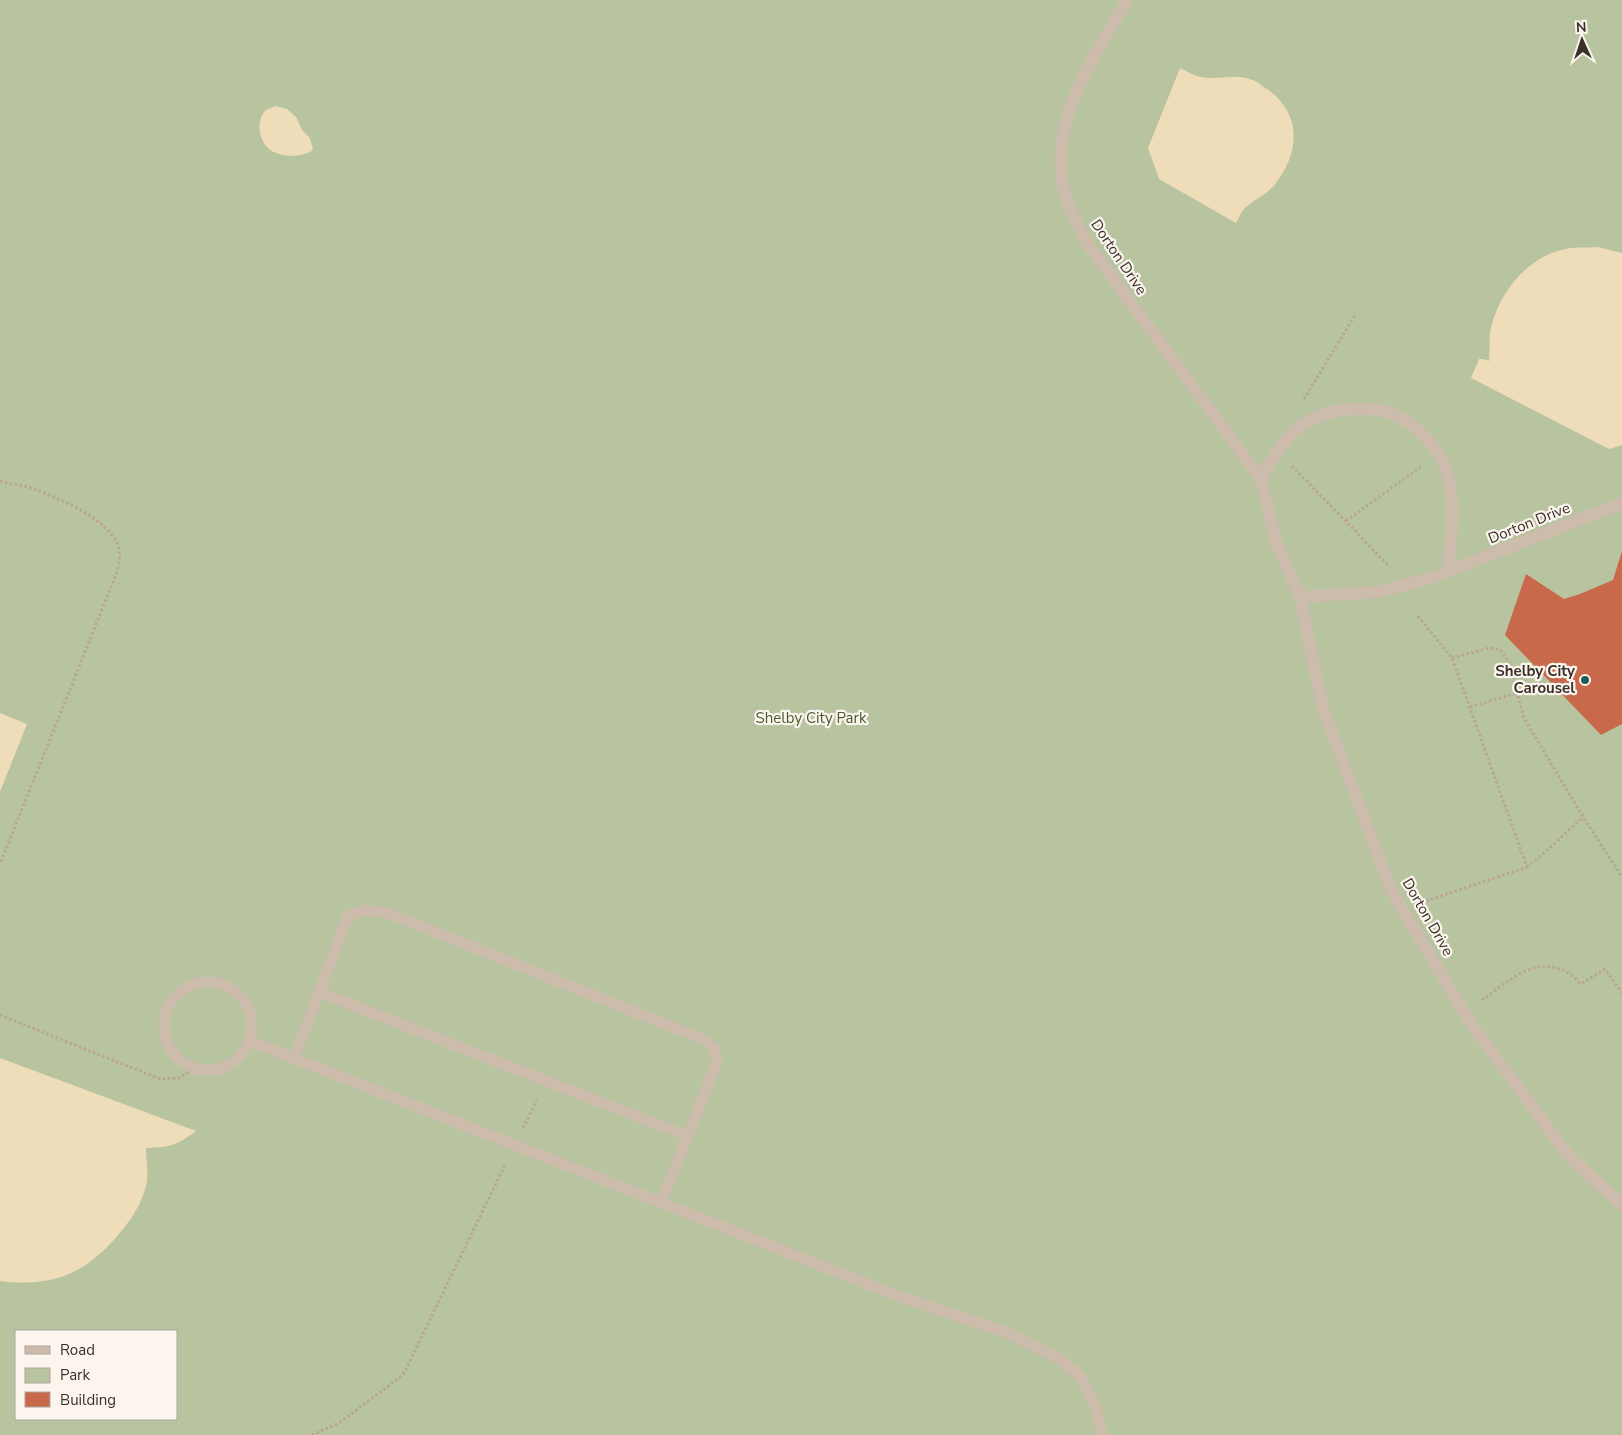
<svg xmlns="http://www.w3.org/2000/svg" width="1622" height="1435" font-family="'Nunito Sans',sans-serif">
<rect width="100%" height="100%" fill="#f4ebe1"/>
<!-- green -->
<path fill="#b8c4a0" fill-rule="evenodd" d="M0 0H1622V1435H0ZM16 1331H176V1419H16Z"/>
<!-- sand -->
<path fill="#efdcb8" d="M1180 68C1187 71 1194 76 1201 77 1220 81 1235 72 1255 81 1259 83 1263 87 1267 89 1302 113 1300 152 1276 183 1268 194 1256 198 1246 207 1241 211 1239 218 1236 223L1159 179 1148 148Z
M275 106 287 109 296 117 302 130 310 138 313 150C302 158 278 158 268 148 259 140 256 121 265 111 267 109 272 108 275 106Z
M1598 247 1622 253V445L1609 449 1471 378 1479 359H1483L1489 361C1490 350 1489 338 1491 327 1501 289 1531 253 1571 248 1580 247 1590 248 1598 247Z
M0 713 27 724 0 792Z
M0 1058 196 1131C176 1146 171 1147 146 1148 146 1160 149 1175 146 1186 142 1202 133 1217 123 1229 89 1272 55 1288 0 1281Z"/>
<!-- building -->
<path fill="#c8694b" d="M1622 551V724L1601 735 1505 635 1526 574 1564 599 1580 594 1613 580Z"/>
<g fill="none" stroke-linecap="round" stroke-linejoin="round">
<!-- path -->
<path stroke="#b9a596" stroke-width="3" stroke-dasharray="2.5 2.5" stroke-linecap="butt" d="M1304 399 1355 315
M1292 466 1390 567
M0 481C11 484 23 485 34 489 59 498 109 519 118 546 121 554 119 563 117 572L0 864
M1346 521 1422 466
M1418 616 1452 658 1527 867 1423 902
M1452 658 1489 648 1499 649 1504 654 1510 665 1524 718 1583 817 1622 877
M1470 707 1517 693
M1527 867 1542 855 1583 817
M1482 1000C1509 981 1539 951 1573 976 1576 978 1578 982 1581 984L1605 969 1622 993
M0 1015 160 1079 179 1078 195 1068
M523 1128 537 1100
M312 1435 339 1423 403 1375 506 1163"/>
<!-- lane -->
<path stroke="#cdbbac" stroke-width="11" d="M164 1026a44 44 0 1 1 88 0a44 44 0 1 1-88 0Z
M319 992 687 1136
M250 1041 901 1297 1008 1333 1060 1359 1081 1377 1095 1405 1102 1435
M294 1058 348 916 365 910 388 913 705 1040 715 1049 717 1062 661 1203"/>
<!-- street -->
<path stroke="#cdbbac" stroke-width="12" d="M1127 0C1093 59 1046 123 1065 194 1070 212 1080 229 1089 246L1261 479 1276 542 1300 597 1323 708 1391 890 1472 1025 1568 1155 1622 1205
M1261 479C1272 459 1285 436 1305 423 1328 409 1364 405 1390 413 1407 419 1423 433 1434 448 1437 453 1442 458 1444 464 1458 499 1451 535 1448 572
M1300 597 1378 592 1431 578 1622 503"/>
</g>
<!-- markers -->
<circle fill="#1f5a5e" stroke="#fbf5ee" stroke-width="2" cx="1585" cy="680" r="5"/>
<g text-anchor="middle" stroke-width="4.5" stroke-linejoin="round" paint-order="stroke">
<!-- street labels -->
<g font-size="15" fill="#3b302b" stroke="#fbf5ee">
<text transform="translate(1119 257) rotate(56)" y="5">Dorton Drive</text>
<text transform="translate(1529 523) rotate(-22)" y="5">Dorton Drive</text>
<text transform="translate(1428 917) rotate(60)" y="5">Dorton Drive</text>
</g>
<!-- poi labels -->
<g font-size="15" font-weight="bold" fill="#3b302b" stroke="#fbf5ee" text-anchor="end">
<text x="1575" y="676">Shelby City<tspan x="1575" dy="17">Carousel</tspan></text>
</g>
<!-- park labels -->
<g font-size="15" fill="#4a5a2e" stroke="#fbf5ee">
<text x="811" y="723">Shelby City Park</text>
</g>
</g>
<!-- legend -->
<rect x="15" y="1330" width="162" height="90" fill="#fbf5ee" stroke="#aea6a0"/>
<rect x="25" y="1346" width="25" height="8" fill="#cdbbac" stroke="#aea6a0"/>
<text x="60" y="1355" font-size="15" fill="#3b302b">Road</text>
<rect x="25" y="1368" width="25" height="15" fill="#b8c4a0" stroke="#aea6a0"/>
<text x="60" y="1380" font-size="15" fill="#3b302b">Park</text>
<rect x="25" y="1392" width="25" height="15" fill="#c8694b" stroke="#aea6a0"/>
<text x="60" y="1405" font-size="15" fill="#3b302b">Building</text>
<!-- north arrow -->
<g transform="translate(1582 40) rotate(357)" stroke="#fbf5ee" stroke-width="4" paint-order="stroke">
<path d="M0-4L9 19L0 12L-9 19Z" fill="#3b302b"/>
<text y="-8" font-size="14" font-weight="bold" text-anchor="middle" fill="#3b302b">N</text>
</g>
</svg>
